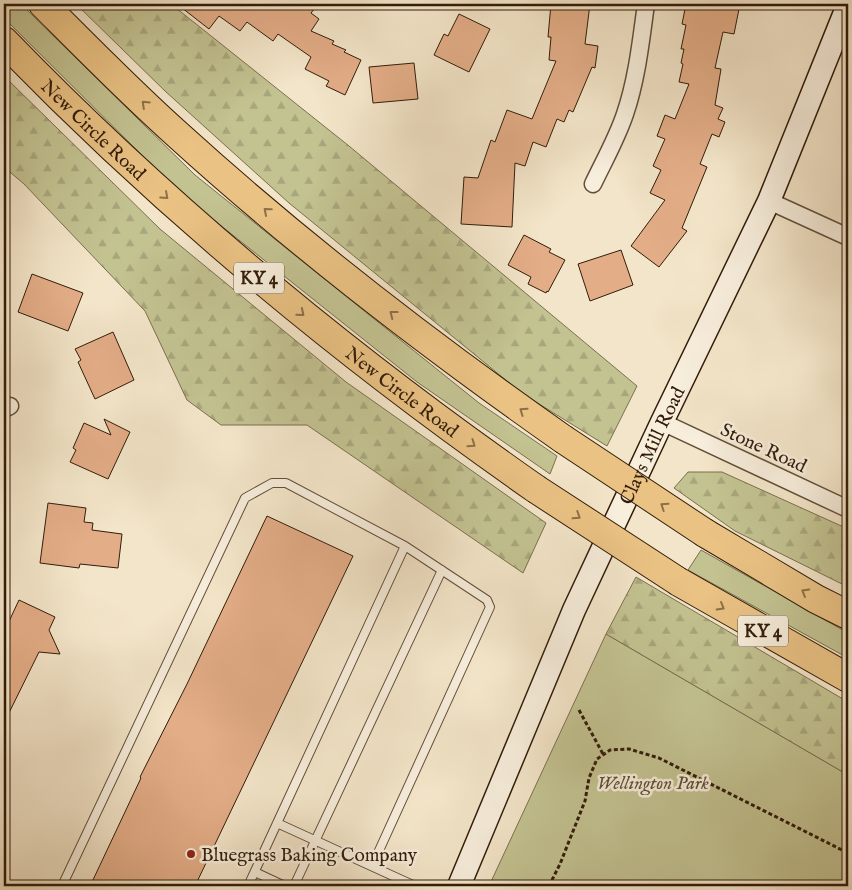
<svg xmlns="http://www.w3.org/2000/svg" width="852" height="890" font-family="'IM FELL English',serif">
<defs>
<pattern id="forest-firs" width="22" height="20" patternUnits="userSpaceOnUse" patternTransform="scale(1.25)"><rect width="22" height="20" fill="#c3c291"/><path d="M5 1l3.5 6h-7zM16 11l3.5 6h-7z" fill="#a8a67c"/></pattern>
</defs>
<rect width="100%" height="100%" fill="#f3e5c9"/>
<filter id="stains"><feTurbulence type="fractalNoise" baseFrequency=".004" numOctaves="4"/><feColorMatrix values="0 0 0 0 .2 0 0 0 0 .09 0 0 0 0 .02 0 0 0 .5 -.17"/></filter>
<radialGradient id="worn" r=".72"><stop offset=".6" stop-color="#630" stop-opacity="0"/><stop offset="1" stop-color="#630" stop-opacity=".3"/></radialGradient>
<!-- green -->
<path fill="#c3c291" stroke="#7a6f4d" d="M4 4H21L195 175 479 403 557 456 550 474 417 382 180 193 4 18Z
M701 550 848 633V658L688 570Z
M606 634 848 775V886H489Z"/>
<!-- forest -->
<path fill="url(#forest-firs)" stroke="#7a6f4d" d="M76 4H171L349 146 637 386 607 446 523 394 289 203 165 91Z
M4 76 160 229 346 382 546 523 523 573 307 425H221L187 400 145 311 24 184 4 167Z
M688 472H722L848 529V587L735 531 674 488Z
M636 577 848 702V775L606 634Z"/>
<!-- building -->
<path fill="#e3ad87" stroke="#321c09" d="M177 4H318L311 13 319 19 311 31 334 41 332 44 346 50 344 52 361 60 345 95 326 86 329 81 305 69 311 57 278 34 273 41 247 22 240 31 219 16 209 29Z
M551 4H590L585 44 598 46 595 68 592 67 573 112 569 110 564 122 557 119 546 147 533 142 525 166 515 163 512 227 461 224 464 177 478 178 491 140 495 142 507 110 532 119 556 61 549 60 551 37H548Z
M686 4H740L734 34 723 32 715 68 721 69 715 105 723 108 718 119 725 122 719 137 712 134 700 164 707 167 682 228 687 231 659 267 631 246 665 200 650 193 661 170 653 166 665 139 657 136 665 115 675 119 689 84 679 82 683 64 681 63 684 49H681L686 25 682 24Z
M459 14 490 29 469 72 434 55 444 34 448 36Z
M414 63 418 99 373 103 369 67Z
M524 235 551 249 549 252 565 260 548 292 547 291 546 293 528 284 531 277 508 265Z
M621 250 633 285 590 301 578 264Z
M32 274 83 293 68 331 18 312Z
M113 332 134 380 95 399 78 362 81 360 75 349Z
M104 419 130 432 108 479 70 462 76 450 73 448 84 423 111 435Z
M48 503 86 508 84 522 93 523 92 530 122 534 118 568 80 564 79 568 40 563Z
M267 516 353 556 195 886H101L92 882 141 778 140 777 187 684Z
M19 600 55 617 49 630 60 654 39 652 4 723V632Z"/>
<g fill="none" stroke-linecap="round" stroke-linejoin="round">
<!-- lane casing -->
<g stroke="#624e39" stroke-width="10">
<path id="lane" d="M277 823 415 886
M372 866 490 607 487 600 405 546
M255 872 285 886
M62 886 245 498 272 483H286L405 546 248 886
M294 886 442 570"/>
</g>
<!-- street casing -->
<g stroke="#624e39" stroke-width="19">
<path id="street" d="M593 184C604 161 617 138 625 114 637 79 641 40 646 4
M769 201 848 237
M4 409 10 406
M662 422 848 509"/>
</g>
<!-- secondary casing -->
<g stroke="#321c09" stroke-width="25">
<g id="secondary">
<path id="s1" d="M459 886 574 610 662 422 769 201 848 5"/>
</g>
</g>
<!-- highway casing -->
<g stroke="#321c09" stroke-width="30">
<g id="highway">
<path d="M43 4C87 48 131 93 178 135 299 245 429 345 563 439"/>
<path id="s2" d="M4 41C167 209 344 355 536 489"/>
<path d="M705 533 816 599 848 615"/>
<path d="M679 582 848 678"/>
</g>
</g>
<!-- path -->
<path stroke="#321c09" stroke-width="3" stroke-dasharray="4 2.5" stroke-linecap="butt" d="M579 710 603 754
M549 886 560 864 585 801 589 778 597 759 610 750 629 749 659 758 848 853"/>
<!-- lane -->
<use href="#lane" stroke="#f7eedc" stroke-width="8"/>
<!-- street -->
<use href="#street" stroke="#f7eedc" stroke-width="16"/>
<!-- secondary -->
<use href="#secondary" stroke="#f7eedc" stroke-width="22"/>
<!-- highway -->
<use href="#highway" stroke="#eac284" stroke-width="28"/>
<!-- highway-bridge casing -->
<g stroke="#321c09" stroke-width="30" stroke-linecap="butt">
<path id="highway-bridge" d="M563 439 705 533
M536 489 679 582"/>
</g>
<!-- highway-bridge -->
<use href="#highway-bridge" stroke="#eac284" stroke-width="28"/>
</g>
<!-- one-way arrows -->
<defs><path id="oneway-chevron" d="M-2-3.5L2.5 0L-2 3.5" fill="none" stroke-width="1.6" stroke-linecap="round" stroke-linejoin="round" transform="scale(1.25)"/></defs>
<g stroke="#8e6f46">
<use href="#oneway-chevron" transform="translate(145 104) rotate(-137)"/>
<use href="#oneway-chevron" transform="translate(165 196) rotate(42)"/>
<use href="#oneway-chevron" transform="translate(267 211) rotate(-139)"/>
<use href="#oneway-chevron" transform="translate(301 313) rotate(40)"/>
<use href="#oneway-chevron" transform="translate(393 314) rotate(-142)"/>
<use href="#oneway-chevron" transform="translate(523 411) rotate(-145)"/>
<use href="#oneway-chevron" transform="translate(472 444) rotate(35)"/>
<use href="#oneway-chevron" transform="translate(664 506) rotate(-146)"/>
<use href="#oneway-chevron" transform="translate(577 516) rotate(33)"/>
<use href="#oneway-chevron" transform="translate(805 592) rotate(-150)"/>
<use href="#oneway-chevron" transform="translate(721 607) rotate(30)"/>
</g>
<!-- markers -->
<circle fill="#8f2418" stroke="#f7eedc" stroke-width="2" cx="191" cy="854" r="5"/>
<g text-anchor="middle" stroke-width="5" stroke-linejoin="round" paint-order="stroke">
<!-- shield labels -->
<g fill="#f7eedc" stroke="#6d5b48" stroke-width="1">
<rect x="234" y="262.5" width="50" height="31" rx="4"/>
<rect x="738" y="615.5" width="50" height="31" rx="4"/>
</g>
<g font-size="18" font-weight="bold" fill="#321c09">
<text x="259" y="284">KY 4</text>
<text x="763" y="637">KY 4</text>
</g>
<!-- street labels -->
<g font-size="19" fill="#321c09" stroke="#f7eedc">
<text dy="7" stroke="none"><textPath href="#s2" startOffset="126">New Circle Road</textPath></text>
<text dy="7" stroke="none"><textPath href="#s2" startOffset="531">New Circle Road</textPath></text>
<text dy="7" stroke="none"><textPath href="#s1" startOffset="481">Clays Mill Road</textPath></text>
<text transform="translate(764 447) rotate(25)" y="7">Stone Road</text>
</g>
<!-- park labels -->
<g font-size="19" font-style="italic" fill="#5e4e32" stroke="#f7eedc">
<text x="653" y="789">Wellington Park</text>
</g>
<!-- poi labels -->
<g font-size="19" fill="#321c09" stroke="#f7eedc" text-anchor="start">
<text x="201" y="861">Bluegrass Baking Company</text>
</g>
</g>
<!-- margin -->
<rect width="852" height="890" fill="none" stroke="#f3e5c9" stroke-width="20"/>
<rect x="5" y="5" width="842" height="880" fill="none" stroke="#321c09" stroke-width="2.5"/>
<rect x="10" y="10" width="832" height="870" fill="none" stroke="#321c09"/>
<rect width="100%" height="100%" filter="url(#stains)"/>
<rect width="100%" height="100%" fill="url(#worn)"/>
</svg>
